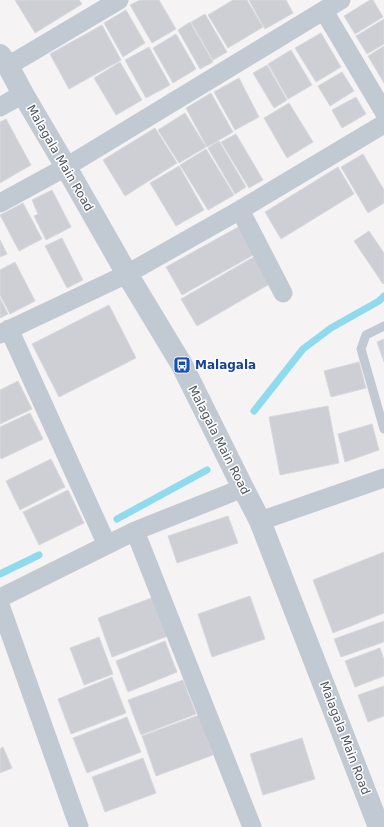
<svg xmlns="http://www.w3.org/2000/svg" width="384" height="827" font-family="'DejaVu Sans',sans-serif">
<rect width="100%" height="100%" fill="#f5f3f3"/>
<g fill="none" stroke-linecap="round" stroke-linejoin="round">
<!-- stream -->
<path stroke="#90daee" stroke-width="7" d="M254 411 303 349 331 328 379 301 384 296
M117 519 207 470
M0 574 39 555"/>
</g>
<!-- building -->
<path fill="#cdcfd5" stroke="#d7d9de" d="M15 0H79L82 4 35 33Z
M140 0H159L176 29 152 43 130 5Z
M233 0H247L263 27 228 48 208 15Z
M249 0H286L293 13 265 29Z
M370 0H373L383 17 355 34 344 16Z
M126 10 145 43 123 57 104 23Z
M205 14 227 52 213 60 191 22Z
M384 19V44L367 54 356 36Z
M190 22 213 62 200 69 178 30Z
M102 25 121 60 69 89 50 54Z
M321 33 341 67 316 82 295 48Z
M176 34 196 69 173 83 153 48Z
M384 46V83L368 56Z
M149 47 170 85 146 98 125 60Z
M291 50 312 85 288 99 268 64Z
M120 62 142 100 116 115 94 78Z
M267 65 287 100 274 108 253 73Z
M342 72 354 91 330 106 318 86Z
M239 78 259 117 235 130 214 92Z
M211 93 233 132 207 147 186 108Z
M356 97 366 114 342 128 332 110Z
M289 103 313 142 287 158 264 118Z
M185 113 206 147 179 163 158 130Z
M6 119 31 165 0 183V122Z
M155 128 177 163 125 196 103 160Z
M236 134 263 180 249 188 221 142Z
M219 141 246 187 235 194 208 148Z
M206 149 234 195 208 210 180 165Z
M363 154 384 190V203L368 213 341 167Z
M179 166 204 210 176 226 150 183Z
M338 167 354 194 281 239 265 212Z
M52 190 71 227 46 240 34 216 38 214 32 200Z
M23 203 42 239 19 251 0 215Z
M240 226 255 254 182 295 166 267Z
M369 231 384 253V283L383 284 354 241Z
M62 238 83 280 67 288 45 246Z
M0 240 7 254 0 257Z
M257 255 273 282 197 326 181 299Z
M15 262 35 301 10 314 0 295V270Z
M0 298 8 314 0 318Z
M109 305 136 358 59 397 32 344Z
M384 339V362L377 342Z
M359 362 366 388 331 397 324 371Z
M18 381 32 409 0 424V390Z
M328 406 339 463 280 475 269 417Z
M30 413 43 439 1 459 0 456V427Z
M372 424 379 450 345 462 338 434Z
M51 459 65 487 20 510 6 481Z
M68 490 84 523 39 545 23 512Z
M228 516 238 543 177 563 168 536Z
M384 552V613L333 633 313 580Z
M250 596 265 639 212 657 198 614Z
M154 597 168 636 112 657 98 618Z
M384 621V642L341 657 334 639Z
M99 637 113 674 84 685 70 648Z
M165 641 177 672 128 692 116 661Z
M380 648 384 660V676L355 687 345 661Z
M112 677 126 713 71 734 58 699Z
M183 680 196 714 141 735 128 700Z
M384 686V716L368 722 358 695Z
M199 715 213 755 156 776 142 736Z
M127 717 141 752 87 773 73 738Z
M302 738 315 779 263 795 250 754Z
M3 747 12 768 0 773V749Z
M143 758 156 793 105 812 92 777Z"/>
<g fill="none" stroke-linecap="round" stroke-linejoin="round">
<!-- service -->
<path stroke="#c1cad2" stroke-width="9" d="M384 326 366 335 361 349 384 429"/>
<!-- minor -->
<path stroke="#c1cad2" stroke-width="19" d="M324 11 384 112
M8 66 119 0
M0 107 23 94
M0 203 66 167 341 0
M240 210 283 293
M9 329 107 545
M0 334 127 274 240 210 384 124
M260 521 384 478
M135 531 252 827
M0 598 135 531 243 488
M0 605 79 827"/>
<!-- tertiary -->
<path stroke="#c1cad2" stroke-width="22" d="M0 55 8 66 23 94 66 167 127 274 182 365 243 488 260 521 379 827"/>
</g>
<!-- icons -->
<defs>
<g id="bus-square" transform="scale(0.9)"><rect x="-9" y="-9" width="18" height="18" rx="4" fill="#1a4fb4" stroke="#fff"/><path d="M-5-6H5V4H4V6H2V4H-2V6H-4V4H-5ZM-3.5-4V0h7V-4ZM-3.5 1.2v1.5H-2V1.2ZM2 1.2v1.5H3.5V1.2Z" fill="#fff"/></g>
</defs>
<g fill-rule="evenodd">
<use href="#bus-square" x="182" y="365"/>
</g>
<g text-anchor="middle" stroke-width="3" stroke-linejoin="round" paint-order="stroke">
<!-- street labels -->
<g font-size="12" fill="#4a5661" stroke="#fff">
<text transform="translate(60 158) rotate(60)" y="4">Malagala Main Road</text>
<text transform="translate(219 440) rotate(63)" y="4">Malagala Main Road</text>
<text transform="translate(345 738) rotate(69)" y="4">Malagala Main Road</text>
</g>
<!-- transit labels -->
<g font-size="12" font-weight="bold" fill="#164399" stroke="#fff" text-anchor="start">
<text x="195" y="369">Malagala</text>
</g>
</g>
</svg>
